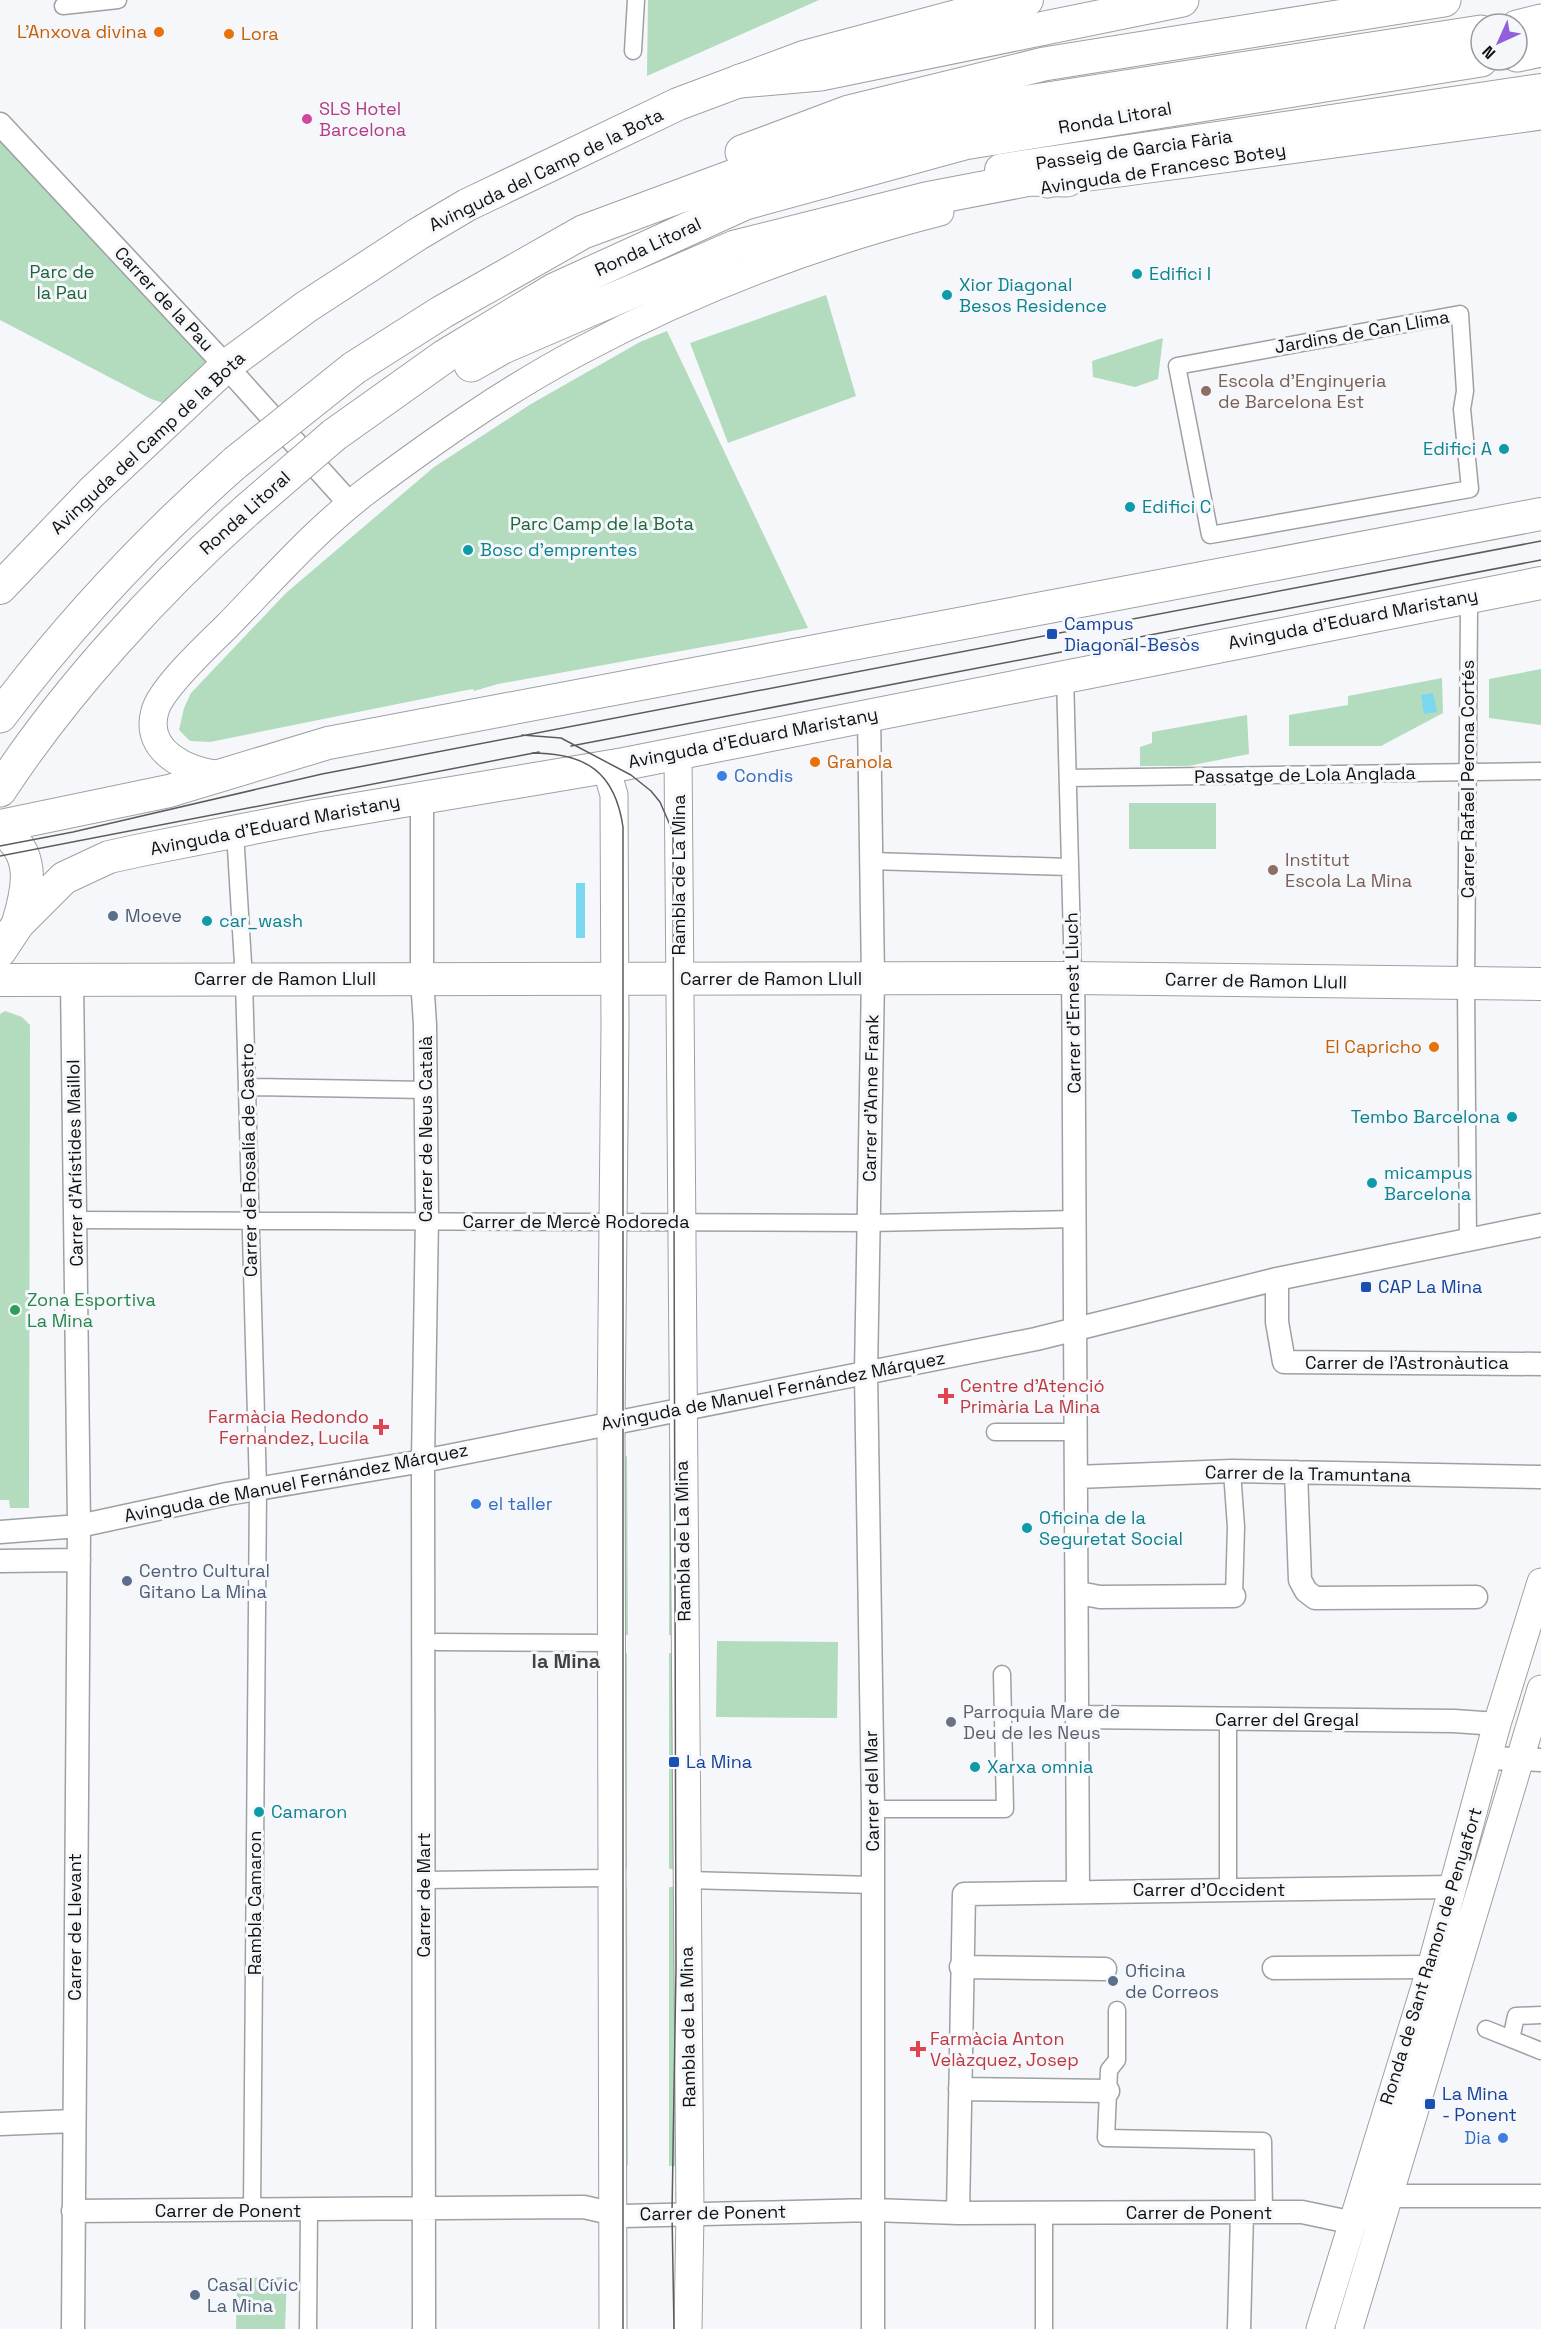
<svg xmlns="http://www.w3.org/2000/svg" width="1541" height="2329" font-family="'Space Grotesk',sans-serif">
<rect width="100%" height="100%" fill="#f6f7fa"/>
<!-- green -->
<path fill="#b3dbbe" d="M648 0H819L647 76Z
M0 124 226 366 181 409 151 399 0 320Z
M826 295 856 396 728 443 690 343Z
M667 331 808 628 498 684 474 691 473 689 462 691 210 742 190 741 179 730 184 708 191 693 286 593 434 467 531 404 640 342Z
M1163 338 1158 379 1135 387 1093 377 1092 361Z
M1541 669V725L1489 718V679Z
M1442 678 1443 713 1381 746H1289V715L1348 705V696Z
M1247 715 1249 754 1188 766H1140V747L1152 743V732Z
M1129 803H1216V849H1129Z
M5 1011 22 1017 30 1025 29 1508H10L9 1500H0V1014Z
M669 1448H678L679 1635H669Z
M627 1456 628 1635H617L618 1460Z
M717 1641 838 1642 837 1718 716 1717Z
M616 1653H627V1869H616Z
M669 1653H679V1869H669Z
M617 1887H627L628 2165 617 2166Z
M669 1887H679L680 2166H669Z
M287 2277 285 2329H236L237 2278Z"/>
<!-- water -->
<path fill="#79d8ed" d="M1433 693 1437 712 1424 714 1421 695Z
M576 883H585V938H576Z"/>
<g fill="none" stroke-linecap="round" stroke-linejoin="round">
<!-- pedestrian casing -->
<g stroke="#9fa0a2" stroke-width="19">
<path id="pedestrian" d="M63 6 118 0
M633 51 636 0
M1460 314 1465 391 1462 409 1470 489 1210 535 1177 366Z
M1065 676 1073 978
M1068 778 1541 771
M235 832 244 980 258 1488 252 2210
M871 861 1070 867
M247 1087 426 1090
M76 1220 869 1223 1076 1219
M1468 1240 1466 984 1469 610
M995 1432H1076
M1232 1471 1236 1527 1234 1596
M437 1642 606 1643
M1228 1720V1891
M873 1809H1005L1002 1674
M424 1880 612 1878
M686 1880 873 1885
M1117 2010V2060L1109 2070 1106 2138 1263 2141 1264 2213
M1486 2029 1541 2051
M1511 2039 1516 2016 1541 2015
M308 2329 309 2210
M1044 2329V2213"/>
</g>
<!-- minor casing -->
<g stroke="#9fa0a2" stroke-width="25">
<path id="minor" d="M0 124 226 366 350 504
M869 715 873 978 866 1373 873 1809V2329
M422 797V978L425 1025 427 1217 423 1461 424 2329
M1073 978C1077 1282 1078 1586 1078 1891
M72 980 79 1526 73 2329
M1277 1279V1322L1284 1362 1541 1364
M1296 1472 1300 1580 1306 1591 1315 1598 1476 1597
M1076 1477 1232 1471 1541 1477
M0 1532 79 1526 227 1494 423 1461 1036 1339 1277 1279 1541 1225
M0 1561 79 1560
M1079 1593 1100 1597 1234 1596
M1077 1717 1454 1721 1497 1724
M1489 1758 1541 1760
M961 1967 1105 1969
M1274 1968 1431 1967
M960 2089 1108 2091
M0 2124 74 2121
M73 2211 584 2207 623 2216 873 2210 958 2213 1302 2212 1354 2223 1389 2196H1541
M958 2213 964 1894 1453 1887
M1239 2329 1242 2213"/>
</g>
<!-- tertiary casing -->
<g stroke="#9fa0a2" stroke-width="29">
<path id="tertiary" d="M1047 184 1067 180 1541 116
M678 753 690 2213 688 2329
M606 767 614 795 615 1026 611 1423 613 2329
M220 775C188 771 143 752 155 711 161 688 209 644 227 626 272 580 316 529 368 490 435 440 506 390 580 351 694 290 815 244 940 212
M1320 2329 1431 1967 1497 1724 1541 1582
M1349 2329 1541 1689"/>
</g>
<!-- secondary casing -->
<g stroke="#9fa0a2" stroke-width="34">
<path id="secondary" d="M1001 170 1541 90
M0 588 92 492 226 366 306 307 418 234 467 205 678 104 804 57 979 10 1027 0
M0 826 169 791 328 743 1541 514
M0 829C36 852 29 887 18 923
M0 951 18 924 64 878 109 857 141 850 314 816 624 764 1541 583
M0 980 1073 978 1541 984"/>
</g>
<!-- trunk casing -->
<g stroke="#9fa0a2" stroke-width="35">
<path id="trunk" d="M1517 27 1541 21
M1517 55 1541 50
M740 81 820 74 1182 0
M742 152 849 112 1044 64 1444 0
M471 365 503 347 735 247 926 199 1030 179 1067 180
M354 368 442 312 583 232 753 169 917 123 1002 106 1481 32
M334 435 445 356 554 290 745 203 964 143 1481 60
M0 716C70 623 148 540 235 463
M0 790C64 692 158 589 246 511"/>
</g>
<!-- pedestrian -->
<use href="#pedestrian" stroke="#fff" stroke-width="16"/>
<!-- minor -->
<use href="#minor" stroke="#fff" stroke-width="22"/>
<!-- tertiary -->
<use href="#tertiary" stroke="#fff" stroke-width="27"/>
<!-- secondary -->
<use href="#secondary" stroke="#fff" stroke-width="32"/>
<!-- trunk -->
<use href="#trunk" stroke="#fff" stroke-width="33"/>
<!-- tram -->
<path stroke="#5b5c5d" stroke-width="1.5" d="M522 735 561 738 631 775 651 791 660 802 673 832 676 1969 672 2213 674 2329
M571 746 1541 560
M532 753C586 753 615 772 623 827V2329
M0 846 73 832 322 774 1541 541
M0 856 539 752"/>
<!-- trunk-bridge casing -->
<g stroke="#9fa0a2" stroke-width="35" stroke-linecap="butt">
<path id="trunk-bridge" d="M235 463 354 368
M246 511 334 435"/>
</g>
<!-- trunk-bridge -->
<use href="#trunk-bridge" stroke="#fff" stroke-width="33"/>
</g>
<!-- markers -->
<g fill="#e8710a" stroke="#f6f7fa" stroke-width="2">
<circle cx="159" cy="32" r="6"/>
<circle cx="229" cy="34" r="6"/>
<circle cx="815" cy="762" r="6"/>
<circle cx="1434" cy="1047" r="6"/>
</g>
<circle fill="#d1479c" stroke="#f6f7fa" stroke-width="2" cx="307" cy="119" r="6"/>
<g fill="#0f9aa8" stroke="#f6f7fa" stroke-width="2">
<circle cx="1137" cy="274" r="6"/>
<circle cx="947" cy="295" r="6"/>
<circle cx="1504" cy="449" r="6"/>
<circle cx="1130" cy="507" r="6"/>
<circle cx="468" cy="550" r="6"/>
<circle cx="207" cy="921" r="6"/>
<circle cx="1512" cy="1117" r="6"/>
<circle cx="1372" cy="1183" r="6"/>
<circle cx="1027" cy="1528" r="6"/>
<circle cx="975" cy="1767" r="6"/>
<circle cx="259" cy="1812" r="6"/>
</g>
<g fill="#8d6e63" stroke="#f6f7fa" stroke-width="2">
<circle cx="1206" cy="391" r="6"/>
<circle cx="1273" cy="870" r="6"/>
</g>
<g fill="#1a4fb4" stroke="#f6f7fa" stroke-width="2">
<rect x="1046" y="628" width="12" height="12" rx="3"/>
<rect x="1360" y="1281" width="12" height="12" rx="3"/>
<rect x="668" y="1756" width="12" height="12" rx="3"/>
<rect x="1424" y="2098" width="12" height="12" rx="3"/>
</g>
<g fill="#3f7fe0" stroke="#f6f7fa" stroke-width="2">
<circle cx="722" cy="776" r="6"/>
<circle cx="476" cy="1504" r="6"/>
<circle cx="1503" cy="2138" r="6"/>
</g>
<g fill="#5c6f8a" stroke="#f6f7fa" stroke-width="2">
<circle cx="113" cy="916" r="6"/>
<circle cx="127" cy="1581" r="6"/>
<circle cx="1113" cy="1981" r="6"/>
<circle cx="195" cy="2295" r="6"/>
</g>
<circle fill="#2e9e5b" stroke="#f6f7fa" stroke-width="2" cx="15" cy="1310" r="6"/>
<g fill="#e0444e" stroke="#f6f7fa" stroke-width="2">
<path d="M943 1387h6v6h6v6h-6v6h-6v-6h-6v-6h6z"/>
<path d="M378 1418h6v6h6v6h-6v6h-6v-6h-6v-6h6z"/>
<path d="M915 2040h6v6h6v6h-6v6h-6v-6h-6v-6h6z"/>
</g>
<circle fill="#6b7280" stroke="#f6f7fa" stroke-width="2" cx="951" cy="1722" r="6"/>
<g text-anchor="middle" stroke-width="6" stroke-linejoin="round" paint-order="stroke">
<!-- food labels -->
<g font-size="18" fill="#c56008" stroke="#f6f7fa" text-anchor="end">
<text x="147" y="38">L'Anxova divina</text>
<text x="241" y="40" text-anchor="start">Lora</text>
<text x="827" y="768" text-anchor="start">Granola</text>
<text x="1422" y="1053">El Capricho</text>
</g>
<!-- hotel labels -->
<g font-size="18" fill="#b23c85" stroke="#f6f7fa" text-anchor="start">
<text x="319" y="115">SLS Hotel<tspan x="319" dy="21">Barcelona</tspan></text>
</g>
<!-- street labels -->
<g font-size="18" fill="#0f1010" stroke="#f6f7fa">
<text transform="translate(1115 118) rotate(-10)" y="6">Ronda Litoral</text>
<text transform="translate(1134 150) rotate(-8)" y="6">Passeig de Garcia Fària</text>
<text transform="translate(1163 169) rotate(-9)" y="6">Avinguda de Francesc Botey</text>
<text transform="translate(546 170) rotate(-26)" y="6">Avinguda del Camp de la Bota</text>
<text transform="translate(648 247) rotate(-25)" y="6">Ronda Litoral</text>
<text transform="translate(164 299) rotate(47)" y="6">Carrer de la Pau</text>
<text transform="translate(1362 332) rotate(-10)" y="6">Jardins de Can Llima</text>
<text transform="translate(148 443) rotate(-43)" y="6">Avinguda del Camp de la Bota</text>
<text transform="translate(245 513) rotate(-42)" y="6">Ronda Litoral</text>
<text transform="translate(1353 619) rotate(-11)" y="6">Avinguda d'Eduard Maristany</text>
<text transform="translate(753 738) rotate(-11)" y="6">Avinguda d'Eduard Maristany</text>
<text transform="translate(1305 775) rotate(-1)" y="6">Passatge de Lola Anglada</text>
<text transform="translate(1468 779) rotate(-90)" y="6">Carrer Rafael Perona Cortés</text>
<text transform="translate(275 825) rotate(-11)" y="6">Avinguda d'Eduard Maristany</text>
<text transform="translate(679 875) rotate(-90)" y="6">Rambla de La Mina</text>
<text x="285" y="985">Carrer de Ramon Llull</text>
<text x="771" y="985">Carrer de Ramon Llull</text>
<text transform="translate(1256 981) rotate(1)" y="6">Carrer de Ramon Llull</text>
<text transform="translate(1073 1003) rotate(-91)" y="6">Carrer d'Ernest Lluch</text>
<text transform="translate(871 1098) rotate(-89)" y="6">Carrer d'Anne Frank</text>
<text transform="translate(426 1129) rotate(-90)" y="6">Carrer de Neus Català</text>
<text transform="translate(249 1160) rotate(-91)" y="6">Carrer de Rosalía de Castro</text>
<text transform="translate(75 1163) rotate(-91)" y="6">Carrer d'Arístides Maillol</text>
<text x="576" y="1228">Carrer de Mercè Rodoreda</text>
<text x="1407" y="1369">Carrer de l'Astronàutica</text>
<text transform="translate(773 1391) rotate(-11)" y="6">Avinguda de Manuel Fernández Márquez</text>
<text transform="translate(1308 1474) rotate(1)" y="6">Carrer de la Tramuntana</text>
<text transform="translate(296 1483) rotate(-11)" y="6">Avinguda de Manuel Fernández Márquez</text>
<text transform="translate(683 1541) rotate(-91)" y="6">Rambla de La Mina</text>
<text x="1287" y="1726">Carrer del Gregal</text>
<text transform="translate(872 1791) rotate(-91)" y="6">Carrer del Mar</text>
<text x="1209" y="1896">Carrer d'Occident</text>
<text transform="translate(424 1895) rotate(-90)" y="6">Carrer de Mart</text>
<text transform="translate(255 1903) rotate(-90)" y="6">Rambla Camaron</text>
<text transform="translate(75 1927) rotate(-90)" y="6">Carrer de Llevant</text>
<text transform="translate(1431 1956) rotate(-73)" y="6">Ronda de Sant Ramon de Penyafort</text>
<text transform="translate(688 2027) rotate(-91)" y="6">Rambla de La Mina</text>
<text x="228" y="2217">Carrer de Ponent</text>
<text transform="translate(713 2213) rotate(-1)" y="6">Carrer de Ponent</text>
<text x="1199" y="2219">Carrer de Ponent</text>
</g>
<!-- park labels -->
<g font-size="18" fill="#1b653b" stroke="#f6f7fa">
<text x="62" y="278">Parc de<tspan x="62" dy="21">la Pau</tspan></text>
<text x="602" y="530">Parc Camp de la Bota</text>
</g>
<!-- culture labels -->
<g font-size="18" fill="#0d838f" stroke="#f6f7fa" text-anchor="start">
<text x="1149" y="280">Edifici I</text>
<text x="959" y="291">Xior Diagonal<tspan x="959" dy="21">Besos Residence</tspan></text>
<text x="1492" y="455" text-anchor="end">Edifici A</text>
<text x="1142" y="513">Edifici C</text>
<text x="480" y="556">Bosc d'emprentes</text>
<text x="219" y="927">car_wash</text>
<text x="1500" y="1123" text-anchor="end">Tembo Barcelona</text>
<text x="1384" y="1179">micampus<tspan x="1384" dy="21">Barcelona</tspan></text>
<text x="1039" y="1524">Oficina de la<tspan x="1039" dy="21">Seguretat Social</tspan></text>
<text x="987" y="1773">Xarxa omnia</text>
<text x="271" y="1818">Camaron</text>
</g>
<!-- education labels -->
<g font-size="18" fill="#785e54" stroke="#f6f7fa" text-anchor="start">
<text x="1218" y="387">Escola d'Enginyeria<tspan x="1218" dy="21">de Barcelona Est</tspan></text>
<text x="1285" y="866">Institut<tspan x="1285" dy="21">Escola La Mina</tspan></text>
</g>
<!-- transit labels -->
<g font-size="18" fill="#164399" stroke="#f6f7fa" text-anchor="start">
<text x="1064" y="630">Campus<tspan x="1064" dy="21">Diagonal-Besòs</tspan></text>
<text x="1378" y="1293">CAP La Mina</text>
<text x="686" y="1768">La Mina</text>
<text x="1442" y="2100">La Mina<tspan x="1442" dy="21">- Ponent</tspan></text>
</g>
<!-- shop labels -->
<g font-size="18" fill="#366cbe" stroke="#f6f7fa" text-anchor="start">
<text x="734" y="782">Condis</text>
<text x="488" y="1510">el taller</text>
<text x="1491" y="2144" text-anchor="end">Dia</text>
</g>
<!-- service labels -->
<g font-size="18" fill="#4e5e75" stroke="#f6f7fa" text-anchor="start">
<text x="125" y="922">Moeve</text>
<text x="139" y="1577">Centro Cultural<tspan x="139" dy="21">Gitano La Mina</tspan></text>
<text x="1125" y="1977">Oficina<tspan x="1125" dy="21">de Correos</tspan></text>
<text x="207" y="2291">Casal Cívic<tspan x="207" dy="21">La Mina</tspan></text>
</g>
<!-- leisure labels -->
<g font-size="18" fill="#27864d" stroke="#f6f7fa" text-anchor="start">
<text x="27" y="1306">Zona Esportiva<tspan x="27" dy="21">La Mina</tspan></text>
</g>
<!-- health labels -->
<g font-size="18" fill="#be3a42" stroke="#f6f7fa" text-anchor="start">
<text x="960" y="1392">Centre d'Atenció<tspan x="960" dy="21">Primària La Mina</tspan></text>
<text x="369" y="1423" text-anchor="end">Farmàcia Redondo<tspan x="369" dy="21">Fernandez, Lucila</tspan></text>
<text x="930" y="2045">Farmàcia Anton<tspan x="930" dy="21">Velàzquez, Josep</tspan></text>
</g>
<!-- worship labels -->
<g font-size="18" fill="#5b616d" stroke="#f6f7fa" text-anchor="start">
<text x="963" y="1718">Parroquia Mare de<tspan x="963" dy="21">Deu de les Neus</tspan></text>
</g>
<!-- neighbourhood labels -->
<g font-size="20" font-weight="bold" fill="#424345" stroke="#f6f7fa">
<text x="566" y="1668">la Mina</text>
</g>
</g>
<!-- north arrow -->
<g transform="translate(1499 42) rotate(225)"><circle r="28" fill="#f6f7fa" stroke="#9a9b9c" stroke-width="1.5"/>
<path d="M0-4.5L10 22L0 15L-10 22Z" fill="#9260d9"/>
<text y="-9" font-size="16" font-weight="bold" text-anchor="middle" fill="#0f1010">N</text>
</g>
</svg>
